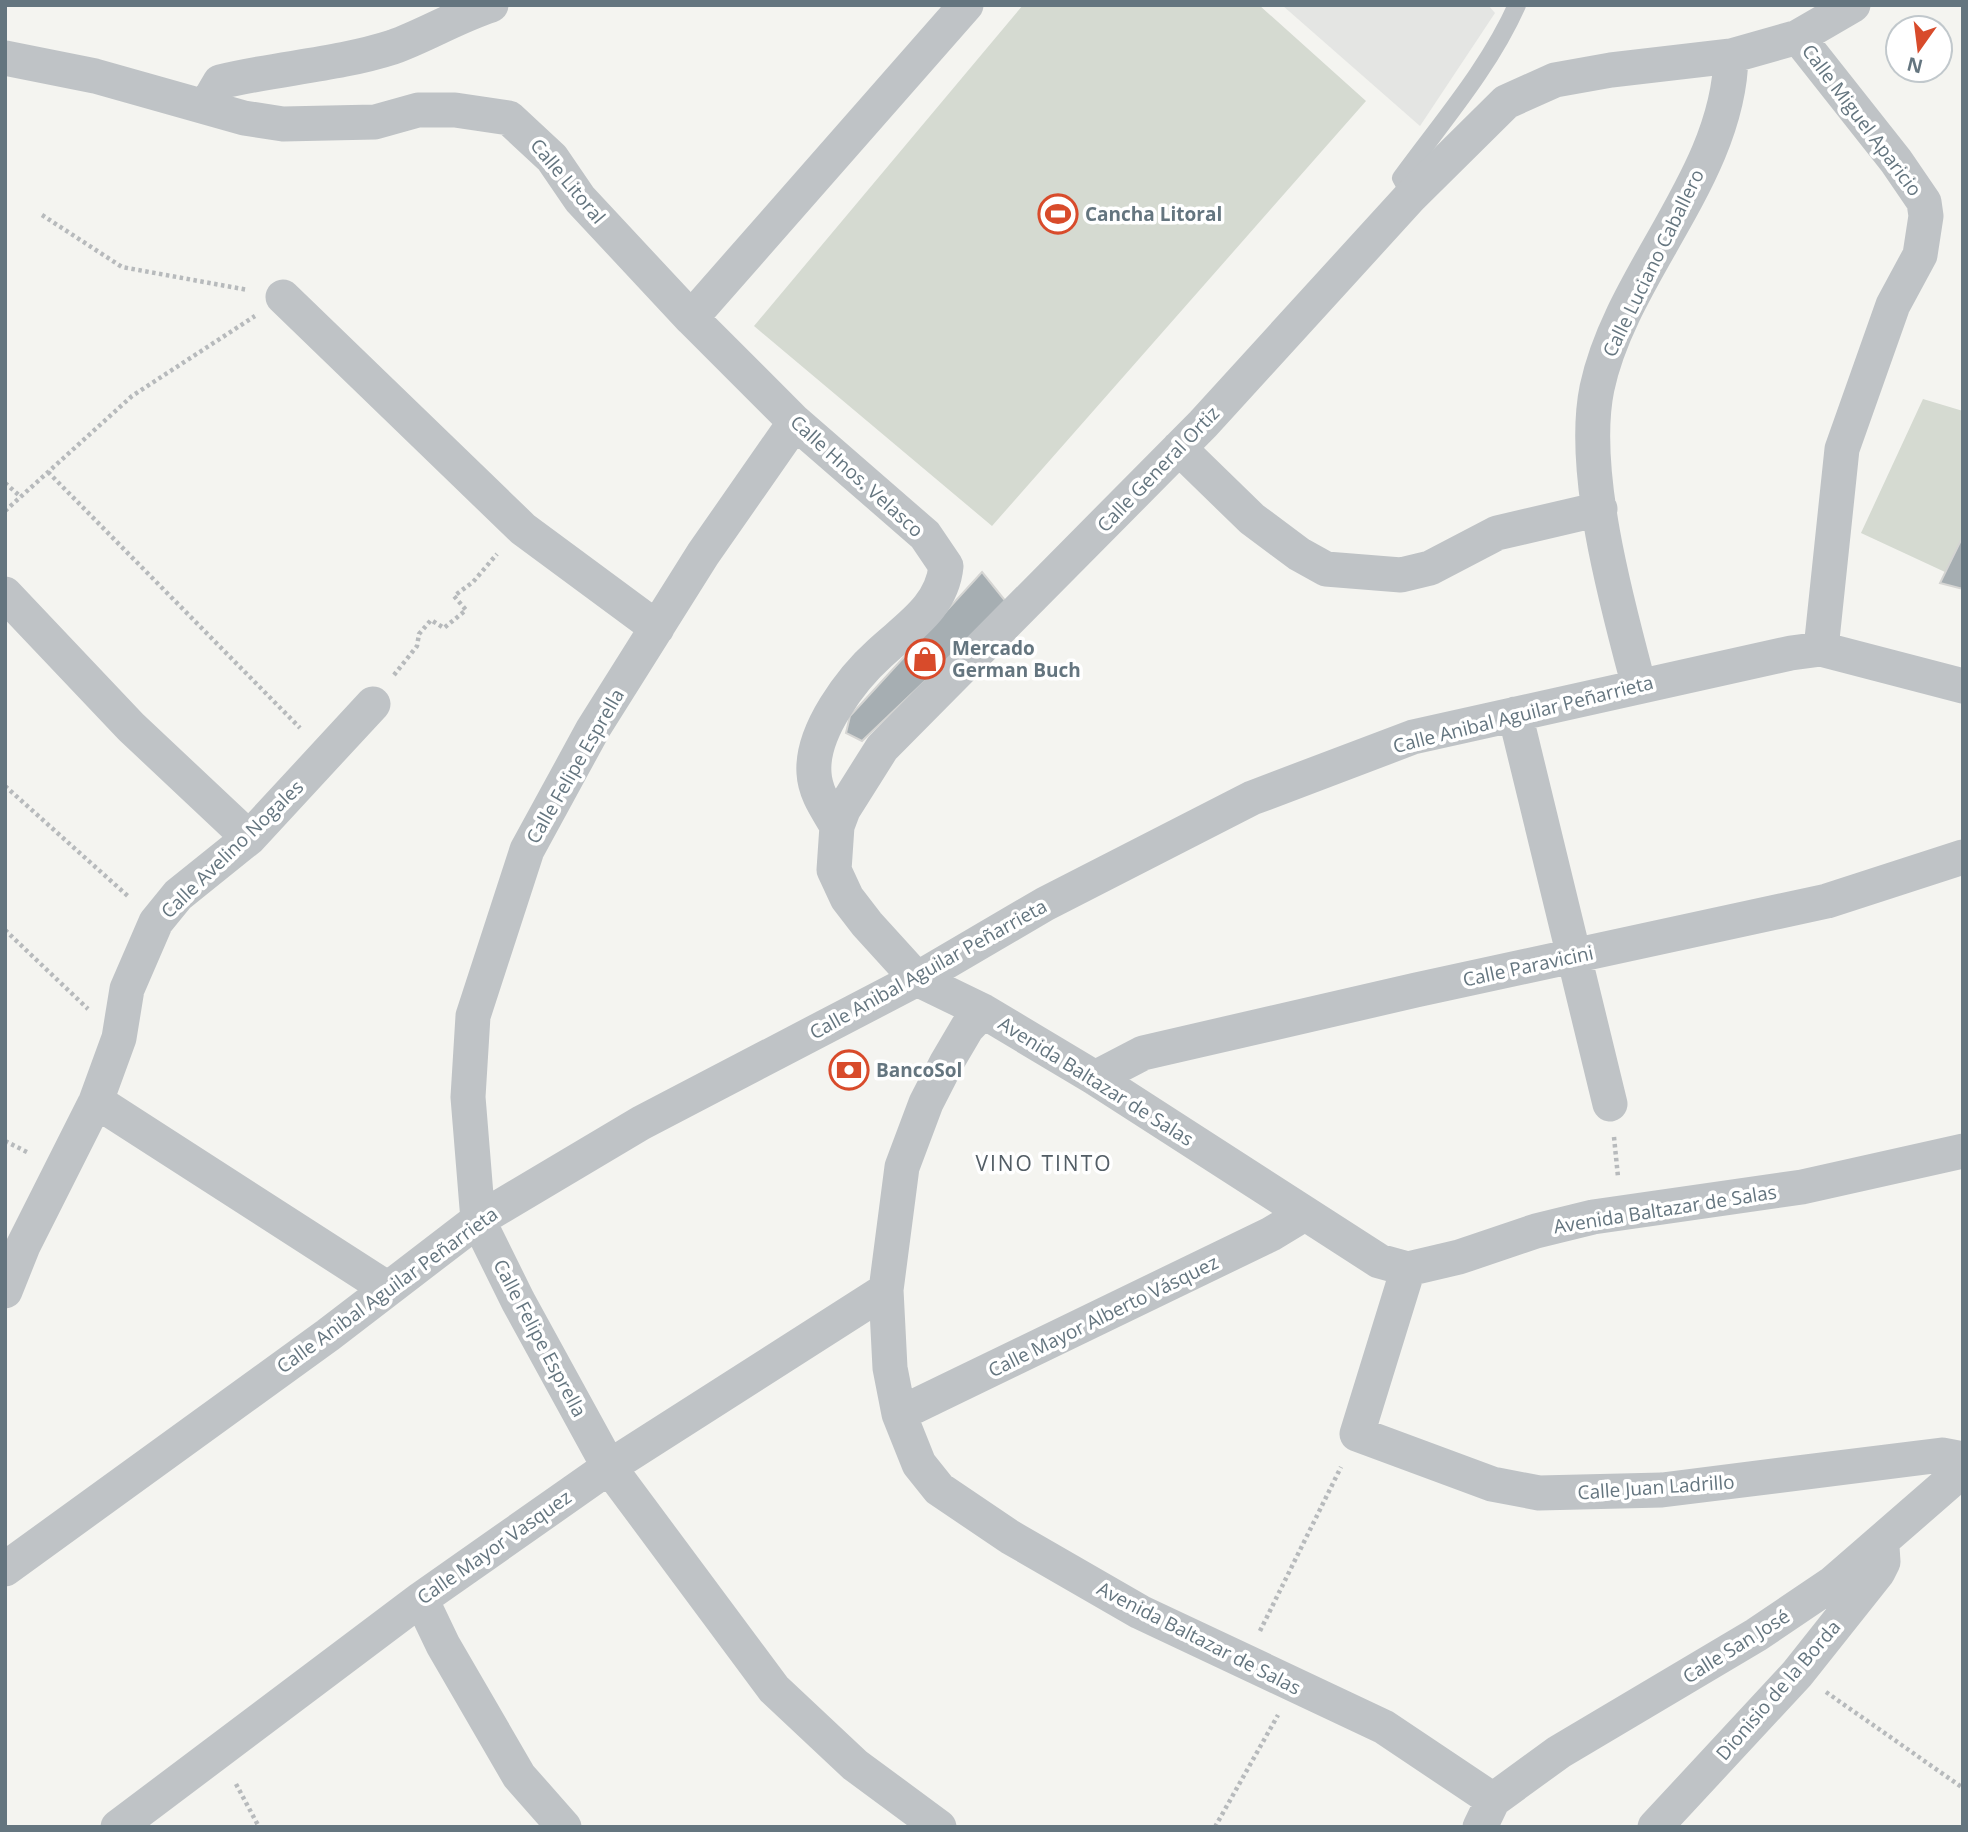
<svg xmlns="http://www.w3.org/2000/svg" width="1968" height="1832" font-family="'Open Sans',sans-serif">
<rect width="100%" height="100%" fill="#f4f4f0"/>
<!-- built -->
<path fill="#e4e5e3" d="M1282 5H1488L1495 13 1420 126Z"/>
<!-- green -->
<path fill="#d5dad1" d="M1023 5H1259L1366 101 992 526 754 326Z
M1923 399 1963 411V536L1945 572 1861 533Z"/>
<!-- building -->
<path fill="#a6aeb2" stroke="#d5d5d3" stroke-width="2" d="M1963 536V589L1940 583Z
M982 572 1007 603 862 741 846 733 850 716Z"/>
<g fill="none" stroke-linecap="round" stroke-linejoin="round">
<!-- path -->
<path stroke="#b7babc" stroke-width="4.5" stroke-dasharray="3.5 3.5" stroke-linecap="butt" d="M42 215 122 267 248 290
M48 472 300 728
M5 483 21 497
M5 511 132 396 255 316
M394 675 417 646 419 634 431 620 444 628 466 610 454 596 473 582 497 554
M5 786 130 898
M5 930 88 1009
M1614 1137 1618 1177
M5 1141 29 1153
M1260 1631 1341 1467
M1826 1692 1963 1788
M236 1784 259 1827
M1215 1827 1278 1715"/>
<!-- lane -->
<path stroke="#bfc3c6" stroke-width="18" d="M1411 196 1401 178C1441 123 1489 68 1517 5"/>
<!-- street -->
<path stroke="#bfc3c6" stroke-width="35" d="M1853 5 1798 37 1731 56 1611 70 1555 80 1506 102 1411 196 1203 424 882 748 843 810 837 826 834 870 847 898 867 924 917 979 983 1011 1095 1078 1379 1261 1408 1269 1459 1257 1536 1231 1593 1217 1802 1187 1963 1151
M1798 37 1896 161 1924 202 1926 216 1920 255 1893 305 1842 449 1821 649
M5 58 95 76 244 118 283 124 375 122 418 110H455L509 118 552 158 580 199 691 318 795 422 925 535 946 566C942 607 908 627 880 653 851 679 811 732 814 773 815 793 827 809 837 826
M206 106 220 82C277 68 337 65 393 47 426 35 457 16 491 5
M283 297 523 529 657 628
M691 318 966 5
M795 422 703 554 593 729 527 850 473 1016 468 1097 478 1220 518 1301 609 1467 774 1689 855 1765 939 1827
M1179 448 1252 519 1299 554 1326 569 1401 575 1430 568 1497 533 1600 509
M5 594 131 727 249 838
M1639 686C1617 604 1580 470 1597 388 1621 274 1729 176 1731 56
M1515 714 1610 1104
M983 1011 967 1028 947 1062 926 1103 902 1167 886 1290 890 1368 899 1414 919 1464 939 1489 1010 1537 1140 1612 1384 1727 1493 1800
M1095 1078 1143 1053 1416 990 1827 901 1963 857
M96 1101 388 1289
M1408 1269 1357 1434 1492 1484 1539 1493 1662 1490 1942 1455 1963 1459
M5 1291 23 1246 96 1101 119 1038 127 989 156 922 178 895 249 838 373 704
M899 1414 1271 1234 1304 1214
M5 1569 328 1335 478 1220 641 1123 917 979 1045 904 1252 798 1413 737 1791 653 1821 649 1963 686
M421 1599 443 1645 519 1776 564 1827
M118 1827 421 1599 609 1467 886 1290
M1480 1827 1493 1800 1559 1752 1756 1635 1833 1583 1963 1470
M1655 1827 1797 1674 1878 1572 1883 1562 1882 1547"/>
</g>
<!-- icons -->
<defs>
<g id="stadium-ring" transform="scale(2.0125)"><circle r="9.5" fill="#fff" stroke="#d84b2b" stroke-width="1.5"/><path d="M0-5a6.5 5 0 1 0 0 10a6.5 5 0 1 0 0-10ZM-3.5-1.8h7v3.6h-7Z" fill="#d84b2b"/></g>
<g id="shop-ring" transform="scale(2.0125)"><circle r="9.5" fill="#fff" stroke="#d84b2b" stroke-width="1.5"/><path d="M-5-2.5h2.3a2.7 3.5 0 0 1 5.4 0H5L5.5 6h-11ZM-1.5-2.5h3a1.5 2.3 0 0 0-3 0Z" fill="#d84b2b"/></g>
<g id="bank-ring" transform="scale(2.0125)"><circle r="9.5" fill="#fff" stroke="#d84b2b" stroke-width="1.5"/><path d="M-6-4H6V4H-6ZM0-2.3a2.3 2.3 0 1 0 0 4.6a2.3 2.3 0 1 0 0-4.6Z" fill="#d84b2b"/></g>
</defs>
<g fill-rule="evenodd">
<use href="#stadium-ring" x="1058" y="214"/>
<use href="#shop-ring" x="925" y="659"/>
<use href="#bank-ring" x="849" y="1070"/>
</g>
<g text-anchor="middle" stroke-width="7" stroke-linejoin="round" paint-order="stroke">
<!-- street labels -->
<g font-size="19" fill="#64757f" stroke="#fff">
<text transform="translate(1862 120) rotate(53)" y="7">Calle Miguel Aparicio</text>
<text transform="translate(568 181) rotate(50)" y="7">Calle Litoral</text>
<text transform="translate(1653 263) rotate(-64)" y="7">Calle Luciano Caballero</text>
<text transform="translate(1158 469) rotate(-46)" y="7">Calle General Ortiz</text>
<text transform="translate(857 476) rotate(42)" y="7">Calle Hnos. Velasco</text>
<text transform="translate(1523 714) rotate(-14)" y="7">Calle Anibal Aguilar Peñarrieta</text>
<text transform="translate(575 766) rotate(-60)" y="7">Calle Felipe Esprella</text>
<text transform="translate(232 849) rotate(-44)" y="7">Calle Avelino Nogales</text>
<text transform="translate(1528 966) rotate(-12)" y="7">Calle Paravicini</text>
<text transform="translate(928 969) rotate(-29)" y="7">Calle Anibal Aguilar Peñarrieta</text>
<text transform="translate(1096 1081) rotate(32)" y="7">Avenida Baltazar de Salas</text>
<text transform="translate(1665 1209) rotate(-9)" y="7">Avenida Baltazar de Salas</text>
<text transform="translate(387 1290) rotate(-36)" y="7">Calle Anibal Aguilar Peñarrieta</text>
<text transform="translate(1103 1316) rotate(-26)" y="7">Calle Mayor Alberto Vásquez</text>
<text transform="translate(540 1338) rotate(62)" y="7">Calle Felipe Esprella</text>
<text transform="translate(1656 1487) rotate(-4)" y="7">Calle Juan Ladrillo</text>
<text transform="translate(494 1547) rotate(-35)" y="7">Calle Mayor Vasquez</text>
<text transform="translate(1199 1638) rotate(27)" y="7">Avenida Baltazar de Salas</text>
<text transform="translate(1736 1646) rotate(-32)" y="7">Calle San José</text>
<text transform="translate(1778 1690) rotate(-49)" y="7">Dionisio de la Borda</text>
</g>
<!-- poi labels -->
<g font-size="19" font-weight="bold" fill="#64757f" stroke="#fff" text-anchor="start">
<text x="1085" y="221">Cancha Litoral</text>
<text x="952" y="655">Mercado<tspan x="952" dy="22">German Buch</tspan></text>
<text x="876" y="1077">BancoSol</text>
</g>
<!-- neighbourhood labels -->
<g font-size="21" letter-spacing="2" fill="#525d65" stroke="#fff">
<text x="1044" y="1171">VINO TINTO</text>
</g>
</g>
<!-- border -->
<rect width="1968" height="1832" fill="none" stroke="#64757f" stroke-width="14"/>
<!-- north arrow -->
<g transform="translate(1919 49) rotate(194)"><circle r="33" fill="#ffffff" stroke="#c1c8cc" stroke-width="2"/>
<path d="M0-5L12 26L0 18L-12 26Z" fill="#d84b2b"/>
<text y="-10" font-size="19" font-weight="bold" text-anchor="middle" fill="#64757f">N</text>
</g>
</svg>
